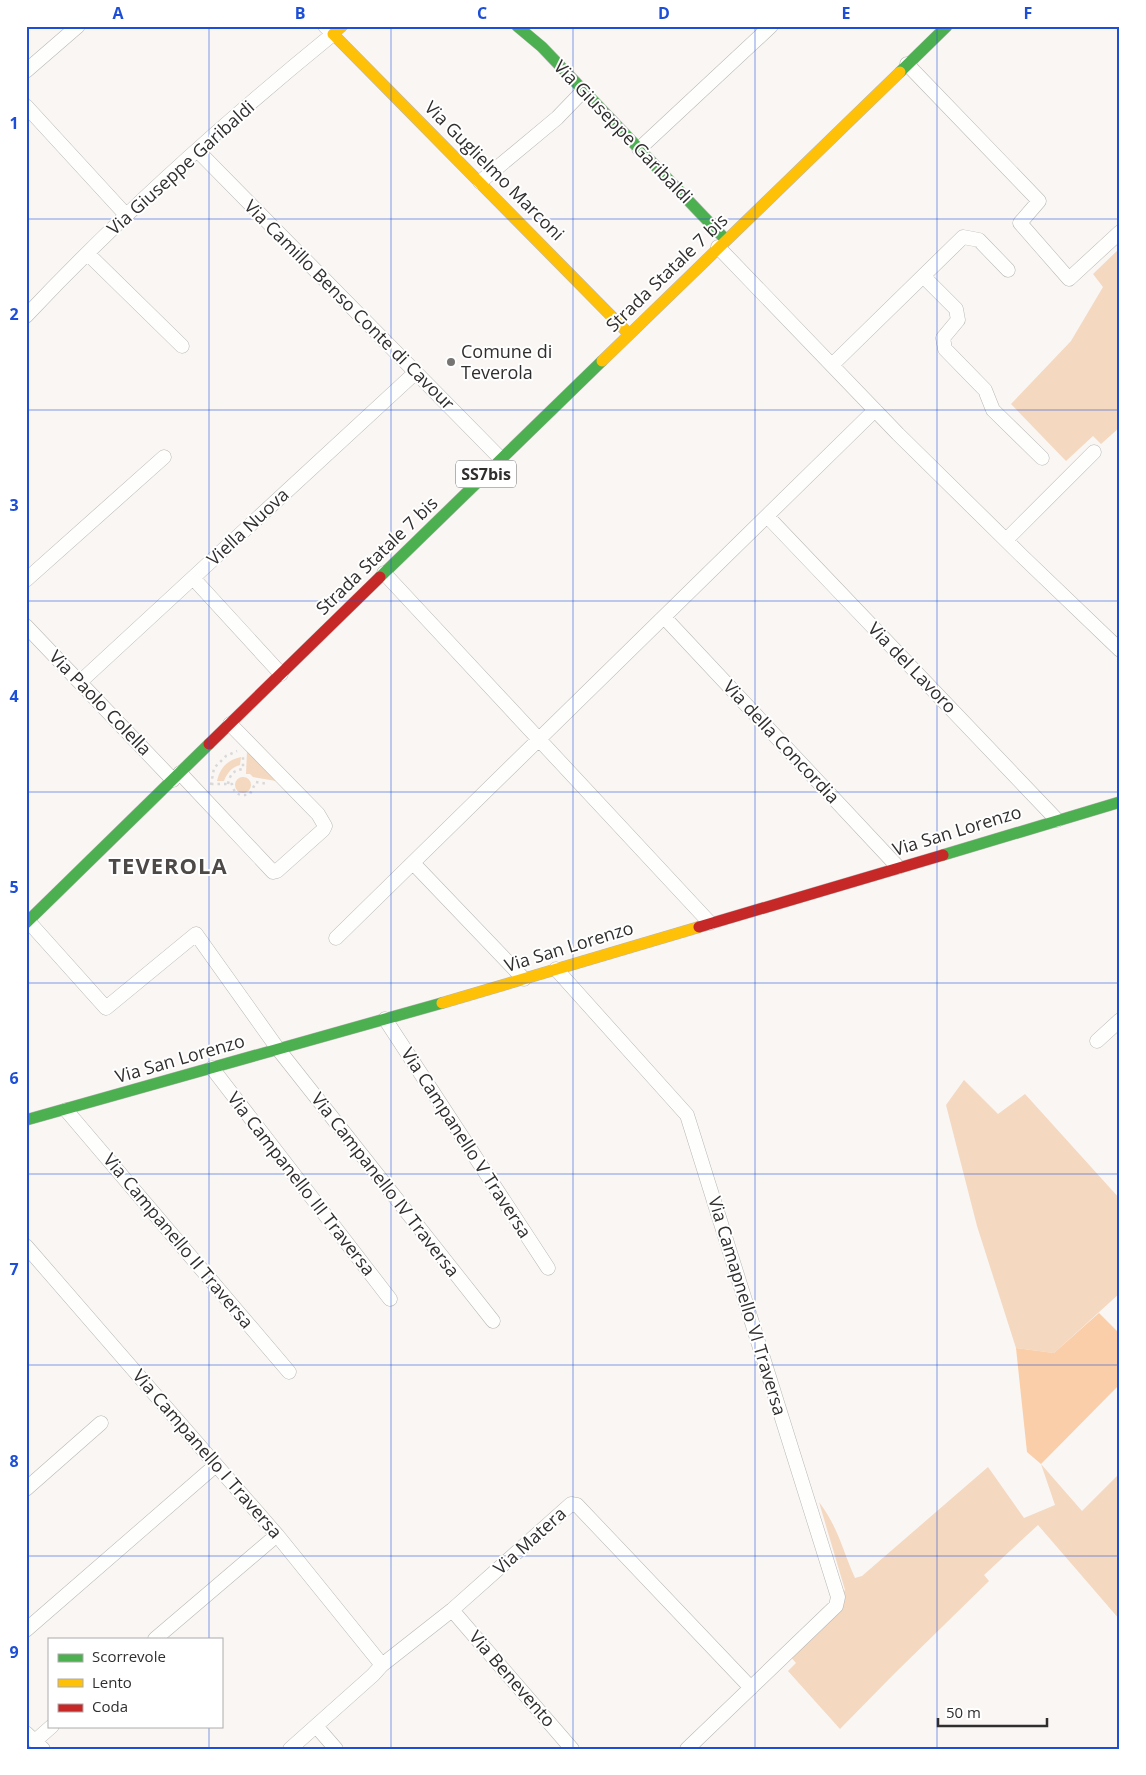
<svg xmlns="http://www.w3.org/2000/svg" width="1146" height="1775" font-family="'Open Sans',sans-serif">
<rect width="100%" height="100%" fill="#f9f6f4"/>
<!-- green -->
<path fill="#f4d8c0" d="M1120 248V427L1101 444 1093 436 1066 461 1011 404 1071 341 1103 287 1093 274Z
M247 751 277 779 276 781 253 777 250 774H246Z
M241 757 240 765C232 767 227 773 224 781H217C220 768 227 760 241 757Z
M235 785a8 8 0 1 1 16 0a8 8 0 1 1-16 0Z
M964 1080 998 1114 1025 1094 1120 1199V1293L1054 1353 1016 1348 977 1226 946 1105Z
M1041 1464 1082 1511 1120 1473V1620L1038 1525 984 1575 989 1581 894 1674 840 1729 788 1671 796 1663 783 1648 845 1590 819 1502C839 1529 842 1549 855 1578L862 1576 988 1467 1024 1518 1055 1505Z"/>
<!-- forest -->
<path fill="#facea8" d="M1099 1313 1120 1334V1384L1041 1464 1027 1452 1016 1348 1054 1353Z"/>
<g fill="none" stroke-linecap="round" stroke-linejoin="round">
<!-- street casing -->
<g stroke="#b9b7b5" stroke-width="15">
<path id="street" d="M907 64 1039 201 1020 223 1069 279 1120 232
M26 71 78 26
M26 106 127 216
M639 149 771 26
M197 150 501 459
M480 182 557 118 584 90
M718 247 898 434 1023 557 1120 650
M88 254 182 346
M923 276 956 309 958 320 943 338 945 349 985 390 993 410 1042 458
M26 316C121 215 225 122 333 34L325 26
M832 365 963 237 979 240 1008 270
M767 516 1057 820
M1006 540 1094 452
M384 573 710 923
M193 578 281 674
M26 580 164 457
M664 617 898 867
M26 626 173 780
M80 682 416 372
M180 773 273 872 277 871 323 830 325 826 318 814 230 724
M413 863 524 979
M28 921 106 1008 196 934 278 1049 493 1321
M336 938 875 410
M556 969 687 1115 838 1597 836 1606 687 1749
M385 1019 548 1268
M1097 1041 1120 1020
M212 1068 390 1299
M66 1110 289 1372
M26 1246 277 1535 382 1665
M26 1489 101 1423
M452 1610 572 1749
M26 1630 216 1465
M155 1639 277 1535
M316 1726 336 1749
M26 1733 43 1749
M35 1741 52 1726
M290 1749 373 1675 382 1665 452 1610 571 1504 577 1505 751 1688"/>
</g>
<!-- fast casing -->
<g stroke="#b9b7b5" stroke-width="12">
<path id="fast" d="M517 26 542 47 726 240
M900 72 947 26
M380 577 602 361
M943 855 1120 802
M26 923 209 744
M26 1120 442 1003"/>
</g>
<!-- slow casing -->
<g stroke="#b9b7b5" stroke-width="12">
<path id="slow" d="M342 26 333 34 629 334
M602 361 900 72
M442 1003 699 927"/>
</g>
<!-- jam casing -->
<g stroke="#b9b7b5" stroke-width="12">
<path id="jam" d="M209 744 380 577
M699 927 943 855"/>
</g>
<!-- path -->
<path stroke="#dad9d9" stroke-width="2.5" stroke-dasharray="2.5 4" stroke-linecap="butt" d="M211 784H232C234 794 240 797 250 794L256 782 268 784
M228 784C230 774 234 770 243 769V757
M211 785 214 768 226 756 237 751"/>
<!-- street -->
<use href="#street" stroke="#fefefd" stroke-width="14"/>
<!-- fast -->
<use href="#fast" stroke="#4caf50" stroke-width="11"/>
<!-- slow -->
<use href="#slow" stroke="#ffc107" stroke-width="11"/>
<!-- jam -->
<use href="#jam" stroke="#c62828" stroke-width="11"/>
</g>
<!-- grid -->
<path fill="none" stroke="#1d4ed8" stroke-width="1" stroke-opacity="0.55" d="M209 26V1639M391 26V1749M573 26V1749M755 26V1749M937 26V1749M26 219H1120M26 410H1120M26 601H1120M26 792H1120M26 983H1120M26 1174H1120M26 1365H1120M26 1556H1120M209 1726V1749"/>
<!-- markers -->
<circle fill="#777573" stroke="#fff" stroke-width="2" cx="451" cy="362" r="5"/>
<g text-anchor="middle" stroke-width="4" stroke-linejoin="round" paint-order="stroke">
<!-- shield labels -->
<rect fill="#fff" stroke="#6f6d6d" stroke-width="1" x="456" y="460.5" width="60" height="27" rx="4"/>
<g font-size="16" font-weight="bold" fill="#312f2e">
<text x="486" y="480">SS7bis</text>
</g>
<!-- street labels -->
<g font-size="18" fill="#312f2e" stroke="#fff">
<text transform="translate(623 132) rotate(46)" y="6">Via Giuseppe Garibaldi</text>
<text transform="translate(181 168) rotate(-42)" y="6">Via Giuseppe Garibaldi</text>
<text transform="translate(494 171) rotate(45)" y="6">Via Guglielmo Marconi</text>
<text transform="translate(667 273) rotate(-44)" y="6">Strada Statale 7 bis</text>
<text transform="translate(349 305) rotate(45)" y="6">Via Camillo Benso Conte di Cavour</text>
<text transform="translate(248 527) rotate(-43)" y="6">Viella Nuova</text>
<text transform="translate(377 556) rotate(-44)" y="6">Strada Statale 7 bis</text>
<text transform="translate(912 668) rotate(46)" y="6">Via del Lavoro</text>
<text transform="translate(100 703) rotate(46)" y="6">Via Paolo Colella</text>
<text transform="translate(781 742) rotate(47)" y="6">Via della Concordia</text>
<text transform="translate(957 831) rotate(-17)" y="6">Via San Lorenzo</text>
<text transform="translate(569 947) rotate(-17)" y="6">Via San Lorenzo</text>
<text transform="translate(180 1059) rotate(-16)" y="6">Via San Lorenzo</text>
<text transform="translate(466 1143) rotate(57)" y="6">Via Campanello V Traversa</text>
<text transform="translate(301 1184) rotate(52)" y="6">Via Campanello III Traversa</text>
<text transform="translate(385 1185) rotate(52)" y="6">Via Campanello IV Traversa</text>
<text transform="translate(178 1241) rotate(50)" y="6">Via Campanello II Traversa</text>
<text transform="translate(747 1306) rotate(73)" y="6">Via Camapnello VI Traversa</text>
<text transform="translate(207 1454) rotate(49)" y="6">Via Campanello I Traversa</text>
<text transform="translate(530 1541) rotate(-42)" y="6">Via Matera</text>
<text transform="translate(512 1679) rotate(49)" y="6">Via Benevento</text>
</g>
<!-- poi labels -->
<g font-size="18" fill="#312f2e" stroke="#fff" text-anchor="start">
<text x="461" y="358">Comune di<tspan x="461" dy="21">Teverola</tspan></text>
</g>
<!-- district labels -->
<g font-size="22" font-weight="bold" letter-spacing="1" fill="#4c4947" stroke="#fff">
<text x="168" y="874">TEVEROLA</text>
</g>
</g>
<!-- border -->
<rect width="1146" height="1775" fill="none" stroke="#ffffff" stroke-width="55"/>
<!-- legend -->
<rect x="48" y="1638" width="175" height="90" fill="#ffffff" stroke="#adacab"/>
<rect x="58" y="1654" width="25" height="8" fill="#4caf50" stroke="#adacab"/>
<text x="92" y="1662" font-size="15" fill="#312f2e">Scorrevole</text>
<rect x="58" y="1679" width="25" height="8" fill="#ffc107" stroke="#adacab"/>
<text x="92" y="1688" font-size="15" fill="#312f2e">Lento</text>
<rect x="58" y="1704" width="25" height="8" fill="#c62828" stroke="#adacab"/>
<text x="92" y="1712" font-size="15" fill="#312f2e">Coda</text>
<!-- scale -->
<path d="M938 1718v8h109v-8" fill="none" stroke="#312f2e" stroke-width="2.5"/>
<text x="946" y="1718" font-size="15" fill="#312f2e" stroke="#ffffff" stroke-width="4" paint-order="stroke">50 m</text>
<rect x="28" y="28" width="1090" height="1720" fill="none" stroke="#1d4ed8" stroke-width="2"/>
<g font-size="16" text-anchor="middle" font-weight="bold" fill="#1d4ed8">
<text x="118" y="19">A</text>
<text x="300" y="19">B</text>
<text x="482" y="19">C</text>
<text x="664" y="19">D</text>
<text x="846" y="19">E</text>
<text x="1028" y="19">F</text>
<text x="14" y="129">1</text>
<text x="14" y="320">2</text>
<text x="14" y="511">3</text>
<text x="14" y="702">4</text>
<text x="14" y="893">5</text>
<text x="14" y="1084">6</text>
<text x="14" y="1275">7</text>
<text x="14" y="1467">8</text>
<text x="14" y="1658">9</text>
</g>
</svg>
